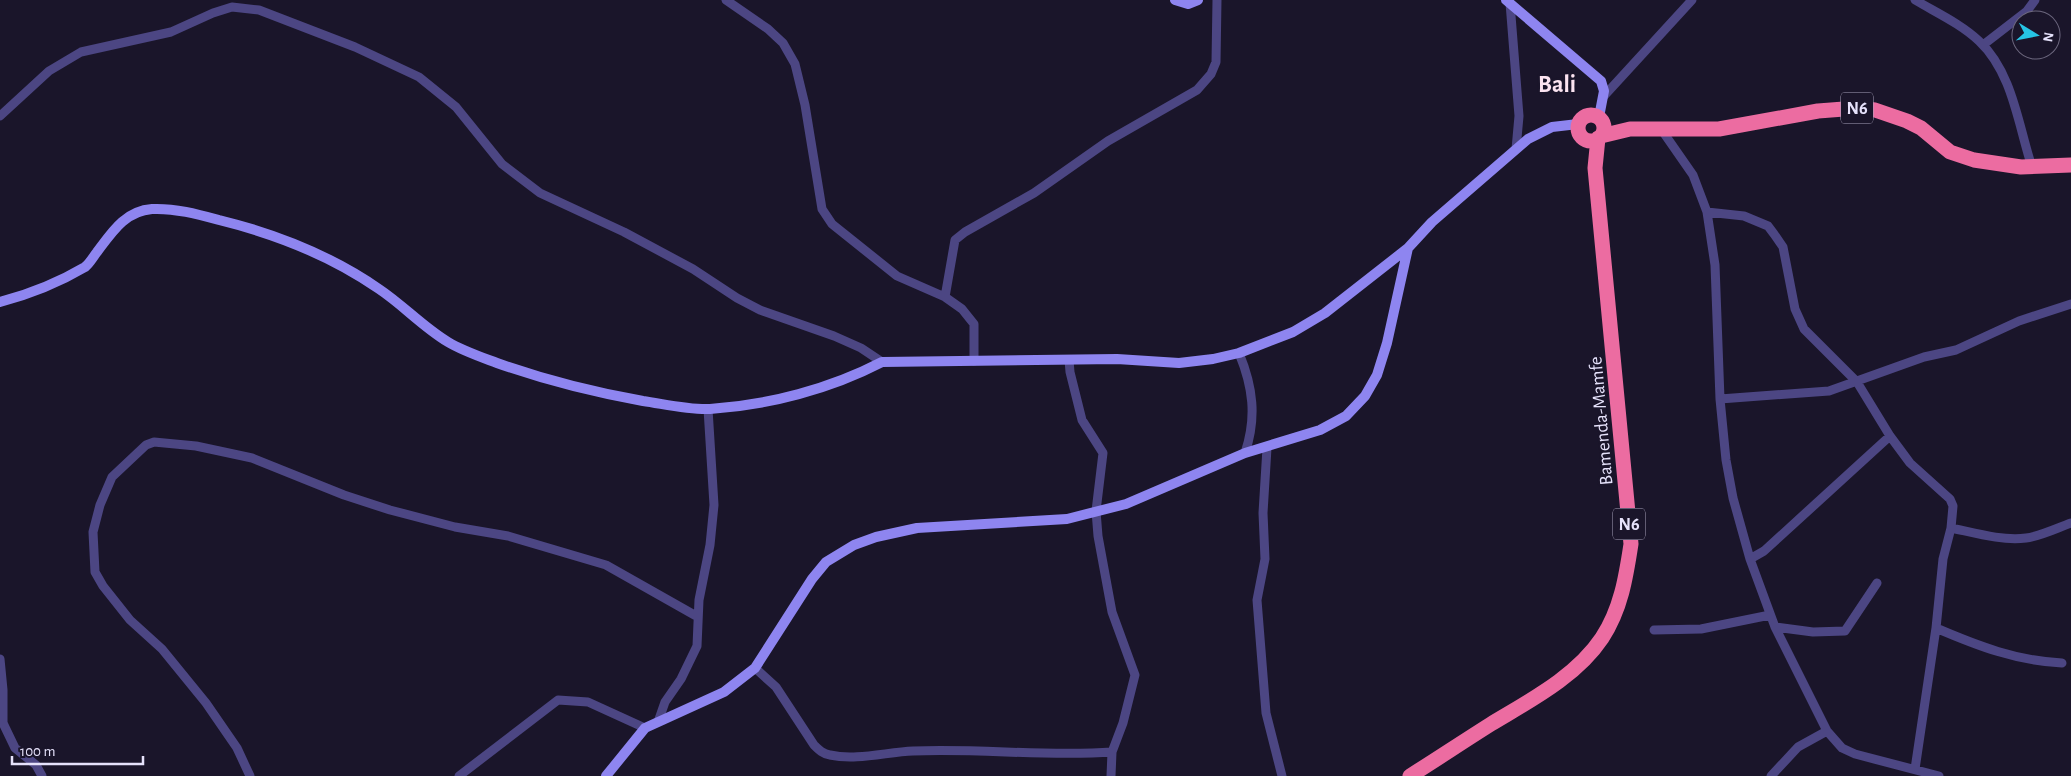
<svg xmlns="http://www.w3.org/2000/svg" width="2071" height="776" font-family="'Alegreya Sans',sans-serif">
<rect width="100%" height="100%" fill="#1a152a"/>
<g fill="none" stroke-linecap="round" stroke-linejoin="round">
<!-- street -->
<path stroke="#4c4683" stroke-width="9" d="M726 0 768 29 783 43 795 64 805 105 822 209 832 224 897 276 945 297 962 309 974 324V361
M1915 0C1937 13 1961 24 1979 41 2013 73 2018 125 2032 167
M1510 3 1519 116 1516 149
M1983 45 2027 11 2035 0
M1604 96 1692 0
M0 116 49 71 81 52 171 32 213 13 232 7 259 10 355 47 419 77 456 107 502 164 540 193 624 232 693 269 737 298 760 310 834 336 861 348 882 362
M1661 129 1693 175 1707 212 1715 265 1720 399 1726 460 1733 498 1750 559 1775 627 1827 731 1842 748 1855 754 1939 776
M1707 212 1744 216 1768 226 1774 234 1783 247 1795 309 1804 329 1857 382 1890 436 1910 463 1950 499 1953 506 1951 528 1943 559 1936 628 1915 769
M945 297 955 240 965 232 1034 193 1108 141 1197 90 1211 74 1216 62 1217 0
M1239 353C1253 387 1257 417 1245 453
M1069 360 1070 372 1082 420 1103 453 1096 511 1098 536 1112 612 1135 675 1123 723 1112 752 1111 776
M1720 399 1829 391 1924 357 1956 350 2019 321 2071 304
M1267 448 1263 513 1265 559 1257 600 1266 713 1282 776
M1951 528C1975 533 2002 541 2026 538 2041 536 2057 528 2071 523
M1750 559 1764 551 1890 436
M1775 627 1813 632 1845 631 1877 583
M1936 628C1978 646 2017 661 2062 663
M1654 630 1701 629 1770 615
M0 659 3 690V723L15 748 36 765 42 776
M755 668 776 687 814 745C819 750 823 754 830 755 856 761 887 752 913 751 980 748 1046 757 1112 752
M658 722 665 702 681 679 697 646 699 600 710 545 714 505 708 409
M250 776 237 748 206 703 162 649 130 620 103 586 95 572 93 532 100 505 112 477 146 445 154 442 196 446 252 458 344 495 390 510 455 527 508 536 606 565 698 617
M459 776 558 700 588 702 645 728
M1771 776 1798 747 1827 731"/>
<!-- secondary -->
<path stroke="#8e85f0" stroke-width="10" d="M1175 0 1188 4 1198 0
M1506 0 1601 81 1604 91 1599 117
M0 302C30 294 58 283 85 267 90 263 93 257 97 252 112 232 125 211 152 209 175 208 197 214 219 220 276 234 330 255 379 289 403 305 423 327 448 342 463 351 481 357 497 363 545 380 592 392 643 401 664 404 688 410 710 409 769 405 830 389 882 362L1117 359 1179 363 1213 359 1239 353 1293 332 1325 313 1408 248
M606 776 645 728 724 692 755 668 812 579 826 562 854 545 876 537 917 528 1067 519 1126 504 1245 453 1320 430 1346 416 1365 396 1377 375 1387 343 1408 248 1432 222 1528 139 1552 127 1578 124"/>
<!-- highway -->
<path stroke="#ec6ca1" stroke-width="15" d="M1578 128a13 13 0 1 1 26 0a13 13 0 1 1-26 0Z
M1601 136 1630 129H1719L1818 111 1857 108 1875 110 1907 121 1921 128 1950 152 1974 160 2021 167 2071 165
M1410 776C1437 759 1464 741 1491 724 1529 701 1576 677 1602 638 1621 609 1626 577 1631 544L1595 168 1598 138"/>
</g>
<g text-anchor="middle" stroke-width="4.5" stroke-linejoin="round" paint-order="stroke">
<!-- shield labels -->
<g fill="#1a152a" stroke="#a9a4bc" stroke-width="1">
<rect x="1841" y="92.5" width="32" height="31" rx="4"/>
<rect x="1613" y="508.5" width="32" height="31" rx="4"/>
</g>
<g font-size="18" font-weight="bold" fill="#e6e2fb">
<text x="1857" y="114">N6</text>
<text x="1629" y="530">N6</text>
</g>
<!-- street labels -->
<g font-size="19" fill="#e6e2fb" stroke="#1a152a">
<text transform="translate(1600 421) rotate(-95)" y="7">Bamenda-Mamfe</text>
</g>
<!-- district labels -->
<g font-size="24" font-weight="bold" fill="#fce4f1" stroke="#1a152a">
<text x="1557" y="92">Bali</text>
</g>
</g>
<!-- north arrow -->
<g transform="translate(2036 35) rotate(100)"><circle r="24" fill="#1a152a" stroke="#6c677e"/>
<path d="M0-4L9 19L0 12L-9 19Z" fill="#26c4e4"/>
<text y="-8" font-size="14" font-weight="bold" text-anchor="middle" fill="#e6e2fb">N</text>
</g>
<!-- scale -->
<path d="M12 756v8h131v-8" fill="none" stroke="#e6e2fb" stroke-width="2.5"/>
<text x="20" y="756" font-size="15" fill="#e6e2fb" stroke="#1a152a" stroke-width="4" paint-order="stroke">100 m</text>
</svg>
